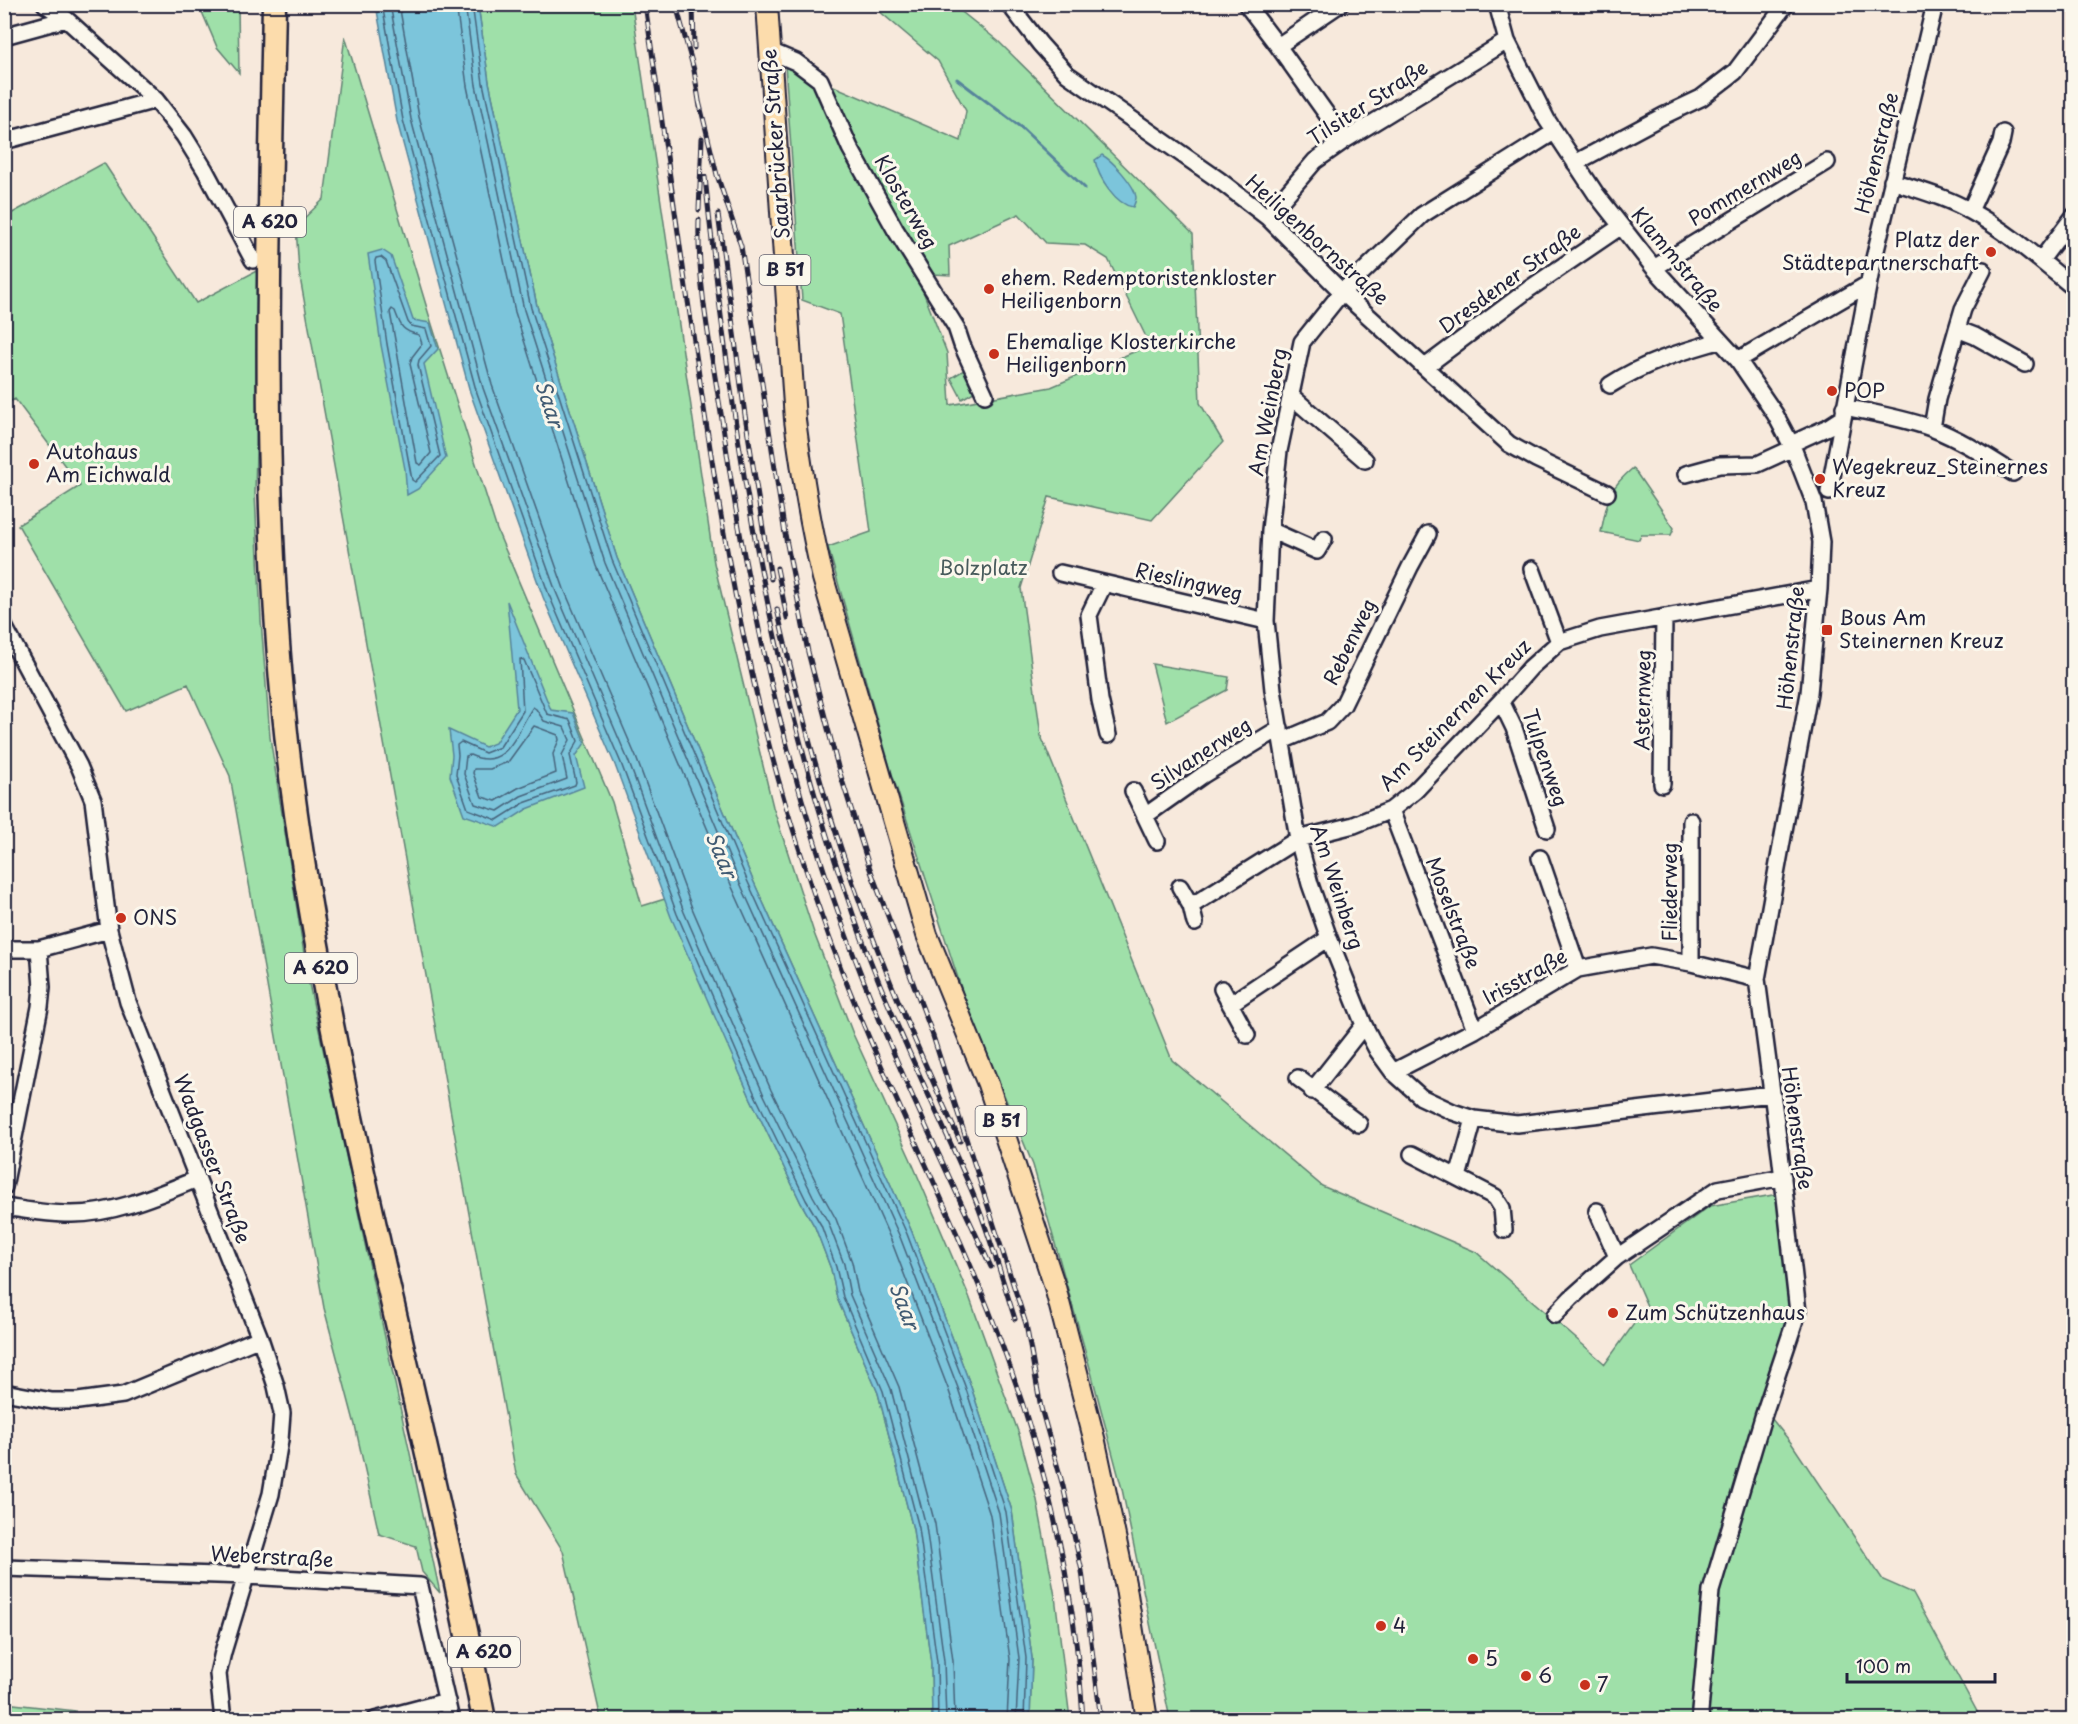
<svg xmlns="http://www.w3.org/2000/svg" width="2078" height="1724" font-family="'Playpen Sans',sans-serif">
<rect width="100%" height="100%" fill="#f7e9dc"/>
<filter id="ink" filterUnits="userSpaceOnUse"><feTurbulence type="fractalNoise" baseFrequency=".0167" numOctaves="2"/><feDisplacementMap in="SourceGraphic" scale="12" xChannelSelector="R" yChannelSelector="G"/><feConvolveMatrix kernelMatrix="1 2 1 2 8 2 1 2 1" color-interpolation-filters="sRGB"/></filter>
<g filter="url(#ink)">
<!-- green -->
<path fill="#9fe0a9" stroke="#608172" stroke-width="1.5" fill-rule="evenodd" d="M199 5H238L239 73 217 47Z
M478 5H632L714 563 773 807 814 933 853 1034 910 1158 969 1296 1019 1434 1037 1500 1055 1596 1070 1719H1030L1032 1658 1012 1511 970 1384 912 1232 752 878 617 558 537 306 489 82Z
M872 5H953L998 41 1193 234 1200 403 1223 442 1152 520 1049 497 1021 588 1041 736 1172 1060 1322 1186 1476 1252 1605 1364 1647 1306 1629 1265 1710 1206 1779 1194 1792 1315 1763 1408 1792 1444 1883 1580 1913 1593 1981 1719H1170L1122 1489 1090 1368 1033 1165 966 1003 892 774 828 547 871 532 840 314 802 300 785 65 961 141 966 111 938 61ZM1019 214 1046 243 1085 245 1108 259 1150 345 1051 387 950 405 947 353 916 273 950 275 949 246Z
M345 36 429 315 497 530 612 802 642 906 665 899 751 1099 801 1203 815 1227 831 1269 837 1298 878 1393 913 1529 931 1663 932 1719H601L563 1551 516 1474 299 272 296 226 324 199Z
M104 163 196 303 260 269 255 494 261 620 270 737 308 979 440 1593 422 1572 416 1546 379 1534 355 1425 324 1308 230 776 188 684 126 711 18 525 80 486 15 399 5 404V217Z
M967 368 979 389 962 399 951 378Z
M1633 468 1674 528 1671 535H1641L1639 540 1601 532C1608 499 1607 490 1633 468Z
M1152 664 1229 677 1227 690 1167 722Z
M5 1703 75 1711 74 1719H5Z"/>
<!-- water -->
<path fill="#7bc5db" stroke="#57849b" stroke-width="1.5" d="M376 5H478L489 82 537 306 617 558 752 878 912 1232 970 1384 1012 1511 1032 1658 1030 1719H932L931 1663 913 1529 878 1393 837 1298 831 1269 815 1227 801 1203 751 1099 671 917 615 765 543 597 470 392 397 121Z
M1102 155C1112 160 1135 185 1136 197 1136 200 1135 203 1133 207 1116 205 1098 177 1095 160Z
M382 250 391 256 413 320 430 323 438 349 424 364 446 458 418 489 407 495 405 469 381 345 368 254Z
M507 601 551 710 573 713 585 743 576 756 584 787 527 809 499 827 464 815 450 776 452 755 449 730 485 747 495 743 517 709Z"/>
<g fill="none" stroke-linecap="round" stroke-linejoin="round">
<!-- shore -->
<path stroke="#46637b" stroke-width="1.5" d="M382 4 403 120 476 390 549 595 621 763 677 914 756 1097 806 1200 821 1225 836 1267 843 1297 883 1391 919 1528 937 1662 938 1720
M390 4 411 119 483 388 556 592 628 760 684 912 763 1093 813 1196 828 1222 844 1264 850 1295 891 1389 926 1526 944 1661 946 1720
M399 4 419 117 492 385 564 589 636 757 692 908 771 1090 821 1192 836 1219 852 1262 858 1292 899 1387 935 1524 953 1661 955 1720
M456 4 467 86 515 312 596 566 732 887 891 1240 949 1391 990 1515 1010 1659 1007 1720
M465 4 476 85 524 310 605 563 740 883 900 1237 958 1388 999 1513 1019 1658 1016 1720
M472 4 483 83 531 308 612 560 747 880 907 1234 965 1386 1006 1512 1026 1658 1024 1720
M381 257 386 261 408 322 411 326 426 329 431 346 419 360 418 365 440 456 415 482 412 480 387 344 375 261 376 258Z
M392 309 395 311C401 327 402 331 419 335L422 344 412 357 410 364 431 453 421 465 417 463 390 312Z
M520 659 524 660 547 714 570 720 578 741 570 755 576 782 575 785 524 803 497 820 468 809 456 775 458 755 457 745 461 742 485 753 500 747 523 711Z
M533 707 536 709 544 721 564 727 570 740 562 755 567 779 521 796 498 811 475 804 464 774 466 756 470 755C508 772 516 731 533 707Z
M534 726 558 735 559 740 553 754 556 773 518 788 496 801 482 797 473 773 474 769H490L508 762Z"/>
<!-- stream -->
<path stroke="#57849b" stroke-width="3" d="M957 79 1023 129 1085 188"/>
<!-- minor casing -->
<g stroke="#22223b" stroke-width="20">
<path id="minor" d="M45 4 66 19 156 100 184 136 205 170 253 260
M1009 4 1040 44 1067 74 1219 180 1267 217 1342 292 1509 444 1536 459 1607 493
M1246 4 1278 46 1345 140
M1497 4 1507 41 1547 120 1596 194 1654 268 1738 360 1775 414 1793 448 1814 502 1821 542 1819 589 1809 693 1757 979 1780 1153 1798 1312 1763 1417 1711 1591 1700 1711 1701 1720
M4 36 66 19
M1278 46 1340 4
M770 51 796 62 820 80 850 148 895 229 956 327 962 345 985 395
M1554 132 1422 215 1342 292 1302 342 1279 451 1270 530 1266 621 1273 690 1298 839 1310 884 1329 938 1364 1025 1377 1050 1393 1072 1421 1097 1453 1112 1474 1119 1517 1124 1771 1094
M4 141 156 100
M1575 163 1663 116 1701 98 1735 72 1786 4
M1892 181C1918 190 1946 197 1970 211 2007 231 2041 261 2074 288
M1970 211 2001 143 2003 133
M1267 217 1315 161 1345 140 1507 41
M2041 260 2074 216
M1654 268 1827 162
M1957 329 1963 309 1983 270
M1738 360 1868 284
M1425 367 1529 289 1620 227
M1610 385C1644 363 1680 352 1719 341
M1290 395 1365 460
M1844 407C1873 413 1903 418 1931 428 1960 439 1986 456 2013 473
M1932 428 1937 399 1957 329 1975 336 2025 364
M1791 444 1828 427 1842 418
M1686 474 1719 465 1758 464 1793 448
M1829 492 1871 271 1935 4
M1270 530 1317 551 1324 539
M1532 569 1559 642
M1060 573 1266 621
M1104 584 1089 615 1100 700 1108 735
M4 626 79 766 93 800 109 930 128 1002 260 1338 276 1386 282 1413 280 1440 271 1494 223 1652 218 1674 223 1720
M1501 701 1514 728 1547 829
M1282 741 1327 722 1343 705 1410 567 1428 534
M1662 784 1664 617
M1133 791 1157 841
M1391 810 1475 1030
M1145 816 1203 775 1280 728
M1691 821V963
M1540 858 1578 969
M1180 887 1191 906 1195 923
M1191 906 1298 839 1354 825 1391 810 1415 791 1501 701 1530 668 1559 642 1600 629 1819 589
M4 949H39
M1222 989 1247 1035
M1230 1004 1329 938
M1393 1072 1475 1030 1578 969 1651 956 1691 963 1757 979
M1298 1078 1359 1124
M1312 1091 1364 1025
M1412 1154 1495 1197 1502 1208 1504 1230
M1458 1177 1474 1119
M4 1187 40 1007 42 987 39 949 109 930
M4 1207C26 1210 47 1214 69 1214 112 1215 158 1195 197 1179
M1597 1211 1617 1257
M1555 1315 1571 1298 1617 1257 1718 1189 1783 1177
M4 1392 52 1401H78L123 1395 260 1338
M4 1568 247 1576 420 1586 451 1720
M375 1720 447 1701"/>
</g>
<!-- major casing -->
<g stroke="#22223b" stroke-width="24">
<path id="major" d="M767 4 795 420C802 474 810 525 823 578L927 935 988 1084 1055 1287 1095 1442 1126 1588 1147 1720"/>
</g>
<!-- highway casing -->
<g stroke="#22223b" stroke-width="27">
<path id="highway" d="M274 4C269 275 258 546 296 814 339 1120 426 1417 484 1720"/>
</g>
<!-- minor -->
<use href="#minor" stroke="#fbf7ec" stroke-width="15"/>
<!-- major -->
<use href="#major" stroke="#fcdcac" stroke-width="20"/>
<!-- highway -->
<use href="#highway" stroke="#fcdcac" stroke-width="22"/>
<!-- rail casing -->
<g stroke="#22223b" stroke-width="5">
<path id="rail" d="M645 4C661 117 677 229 694 341 719 514 745 681 799 848 823 925 852 1001 885 1074 926 1167 971 1258 1005 1353 1048 1470 1076 1595 1083 1720
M693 4 694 48
M676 5 694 70 700 107
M699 101 717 175 741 246 785 534 808 652 838 767 869 866 932 1033 1026 1324 1041 1408 1063 1486 1082 1571 1101 1720
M705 177C731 427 769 677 853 914 886 1008 931 1098 971 1189 989 1231 1001 1276 1015 1319
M699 210 702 138
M718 214 745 415 771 579
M699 220C697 289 714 364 724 433 748 602 786 767 844 929 886 1044 939 1155 991 1267
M777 568 787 618
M777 609C797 697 819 786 849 872 881 964 919 1053 960 1141"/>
</g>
<!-- rail -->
<use href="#rail" stroke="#fbf7ec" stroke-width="3" stroke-dasharray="9" stroke-linecap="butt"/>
</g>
</g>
<!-- markers -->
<g fill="#c8321e" stroke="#fbf7ec" stroke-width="2">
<circle cx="1991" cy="252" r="6"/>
<circle cx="989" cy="289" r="6"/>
<circle cx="994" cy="354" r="6"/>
<circle cx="1832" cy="391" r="6"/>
<circle cx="34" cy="464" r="6"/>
<circle cx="1820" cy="479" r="6"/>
<rect x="1821" y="624" width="12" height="12" rx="3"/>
<circle cx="121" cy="918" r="6"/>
<circle cx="1613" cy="1313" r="6"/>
<circle cx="1381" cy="1626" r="6"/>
<circle cx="1473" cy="1659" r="6"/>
<circle cx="1526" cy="1676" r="6"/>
<circle cx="1585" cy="1685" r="6"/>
</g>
<g text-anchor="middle" stroke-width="6" stroke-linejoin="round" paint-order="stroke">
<!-- shield labels -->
<g fill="#fbf7ec" stroke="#636270" stroke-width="1.5">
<rect x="234" y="207" width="72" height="30" rx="4.5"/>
<rect x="759.5" y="255" width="51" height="30" rx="4.5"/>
<rect x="285" y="953" width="72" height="30" rx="4.5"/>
<rect x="975.5" y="1106" width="51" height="30" rx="4.5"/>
<rect x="448" y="1637" width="72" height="30" rx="4.5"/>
</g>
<g font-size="18" font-weight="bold" fill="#22223b">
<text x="270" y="228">A 620</text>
<text x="785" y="276">B 51</text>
<text x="321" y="974">A 620</text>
<text x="1001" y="1127">B 51</text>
<text x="484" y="1658">A 620</text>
</g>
<!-- street labels -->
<g font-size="20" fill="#22223b" stroke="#fbf7ec">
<text transform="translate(1368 103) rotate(-33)" y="7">Tilsiter Straße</text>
<text transform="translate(776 144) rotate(-94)" y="7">Saarbrücker Straße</text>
<text transform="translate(1877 153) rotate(-76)" y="7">Höhenstraße</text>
<text transform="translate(1745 188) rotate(-31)" y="7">Pommernweg</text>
<text transform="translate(906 202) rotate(60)" y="7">Klosterweg</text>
<text transform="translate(1317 240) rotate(42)" y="7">Heiligenbornstraße</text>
<text transform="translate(1677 260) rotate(50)" y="7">Klammstraße</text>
<text transform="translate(1510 279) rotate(-36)" y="7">Dresdener Straße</text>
<text transform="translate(1268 412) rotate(-79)" y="7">Am Weinberg</text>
<text transform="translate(1189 582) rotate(13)" y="7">Rieslingweg</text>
<text transform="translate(1350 642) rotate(-64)" y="7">Rebenweg</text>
<text transform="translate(1791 648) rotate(-84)" y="7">Höhenstraße</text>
<text transform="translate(1643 700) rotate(-89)" y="7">Asternweg</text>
<text transform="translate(1455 715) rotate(-45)" y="7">Am Steinernen Kreuz</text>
<text transform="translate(1201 754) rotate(-33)" y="7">Silvanerweg</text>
<text transform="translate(1545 758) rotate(71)" y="7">Tulpenweg</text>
<text transform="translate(1337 887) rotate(72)" y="7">Am Weinberg</text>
<text transform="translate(1670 892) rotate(-90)" y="7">Fliederweg</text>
<text transform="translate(1453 913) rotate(69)" y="7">Moselstraße</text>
<text transform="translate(1525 977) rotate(-29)" y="7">Irisstraße</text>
<text transform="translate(1797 1128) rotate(82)" y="7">Höhenstraße</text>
<text transform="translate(212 1159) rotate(69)" y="7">Wadgasser Straße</text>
<text transform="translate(272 1557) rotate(3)" y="7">Weberstraße</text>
</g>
<!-- poi labels -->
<g font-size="20" fill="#22223b" stroke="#fbf7ec" text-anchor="start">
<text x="1979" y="247" text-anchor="end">Platz der<tspan x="1979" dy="23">Städtepartnerschaft</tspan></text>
<text x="1001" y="285">ehem. Redemptoristenkloster<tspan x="1001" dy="23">Heiligenborn</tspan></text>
<text x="1006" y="349">Ehemalige Klosterkirche<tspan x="1006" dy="23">Heiligenborn</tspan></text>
<text x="1844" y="398">POP</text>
<text x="46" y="459">Autohaus<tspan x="46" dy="23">Am Eichwald</tspan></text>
<text x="1832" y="474">Wegekreuz_Steinernes<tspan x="1832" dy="23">Kreuz</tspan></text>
<text x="1839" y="625">Bous Am<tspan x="1839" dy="23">Steinernen Kreuz</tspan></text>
<text x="133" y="925">ONS</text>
<text x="1625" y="1320">Zum Schützenhaus</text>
<text x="1393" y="1633">4</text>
<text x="1485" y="1666">5</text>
<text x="1538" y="1683">6</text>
<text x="1597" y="1692">7</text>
</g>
<!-- park labels -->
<g font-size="20" fill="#485b5c" stroke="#fbf7ec">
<text x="983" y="575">Bolzplatz</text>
</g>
<!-- water labels -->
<g font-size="21" font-style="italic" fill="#415b73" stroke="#fbf7ec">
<text transform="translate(549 404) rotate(72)" y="7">Saar</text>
<text transform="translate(721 855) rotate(67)" y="7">Saar</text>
<text transform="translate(904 1306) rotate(69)" y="7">Saar</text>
</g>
</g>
<!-- margin -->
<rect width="2078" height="1724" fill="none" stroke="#fbf7ec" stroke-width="24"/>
<rect x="12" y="12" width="2054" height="1700" fill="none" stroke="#22223b" stroke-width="2" filter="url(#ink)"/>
<!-- scale -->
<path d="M1847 1673v9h148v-9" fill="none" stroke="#22223b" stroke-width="3"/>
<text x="1856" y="1673" font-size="18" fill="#22223b" stroke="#fbf7ec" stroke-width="4.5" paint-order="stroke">100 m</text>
</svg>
